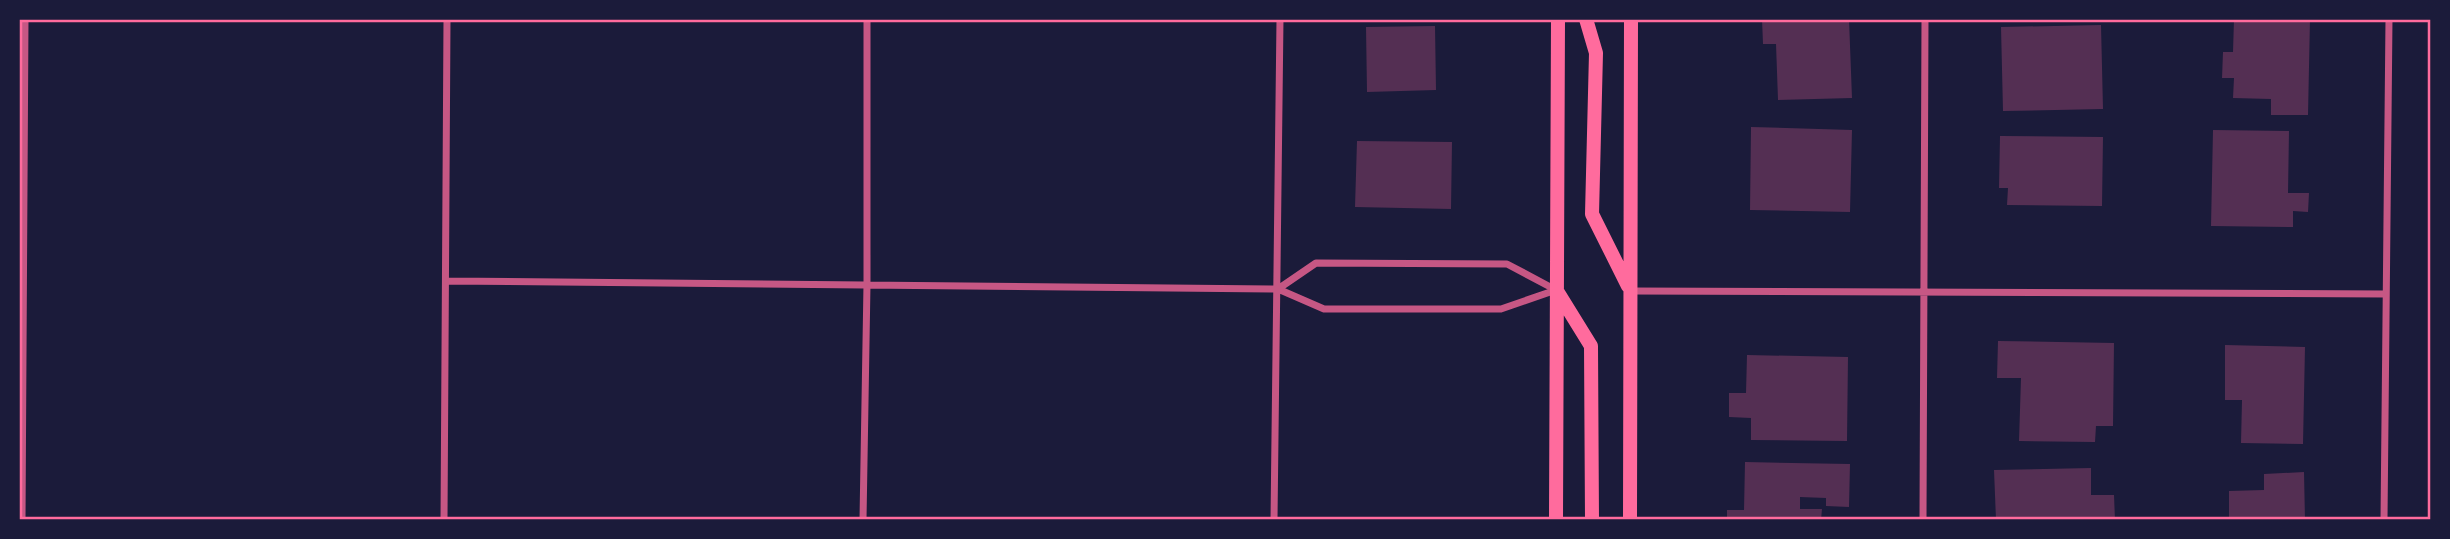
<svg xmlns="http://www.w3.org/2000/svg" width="2450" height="539" font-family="Overpass,sans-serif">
<rect width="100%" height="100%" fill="#1b1b3a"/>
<!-- building -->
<path fill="#542f53" d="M1762 19H1849L1852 98 1778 100 1776 44H1763Z
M2234 19H2310L2308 115H2271V99L2233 98 2234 78H2222L2223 52H2233Z
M2101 25 2103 109 2003 111 2001 27Z
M1435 26 1436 90 1367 92 1366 27Z
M1751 127 1852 130 1850 212 1750 210Z
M2213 130 2289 131 2288 193H2309L2308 212 2293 211V227L2211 226Z
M2000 136 2103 137 2102 206 2007 205 2008 188H1999Z
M1357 141 1452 142 1451 209 1355 207Z
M1998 341 2114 343 2113 426H2096L2095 442 2019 441 2021 378H1997Z
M2225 345 2305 347 2303 444 2241 443 2242 400H2225Z
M1747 355 1848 357 1847 441 1751 440V418L1729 417V393H1746Z
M1745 462 1850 464 1849 507 1826 506V498L1800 497V509H1822L1821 520H1727V510H1744Z
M2091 468V495H2114L2115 520H1996L1994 470Z
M2304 472 2305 520H2229V491L2264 490V474Z"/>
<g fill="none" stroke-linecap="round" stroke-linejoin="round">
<!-- minor -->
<path stroke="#c65784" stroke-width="7" d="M446 281 1278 289 1324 309H1501L1556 290
M1278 289 1316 263 1507 264 1556 290
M1631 291 2386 294
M22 520 25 19
M444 520 447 19
M863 520 867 284V19
M1274 520 1280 19
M1923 520 1925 19
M2384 520 2389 19"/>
<!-- secondary -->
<path stroke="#ff6b9d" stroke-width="14" d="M1586 19 1596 53 1592 214 1628 286
M1557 291 1591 346 1592 520
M1556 520 1558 19
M1630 520 1631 19"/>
</g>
<!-- border -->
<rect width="2450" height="539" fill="none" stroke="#1b1b3a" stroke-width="42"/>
<rect x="21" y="21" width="2408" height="497" fill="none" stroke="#ff6b9d" stroke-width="2.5"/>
</svg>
